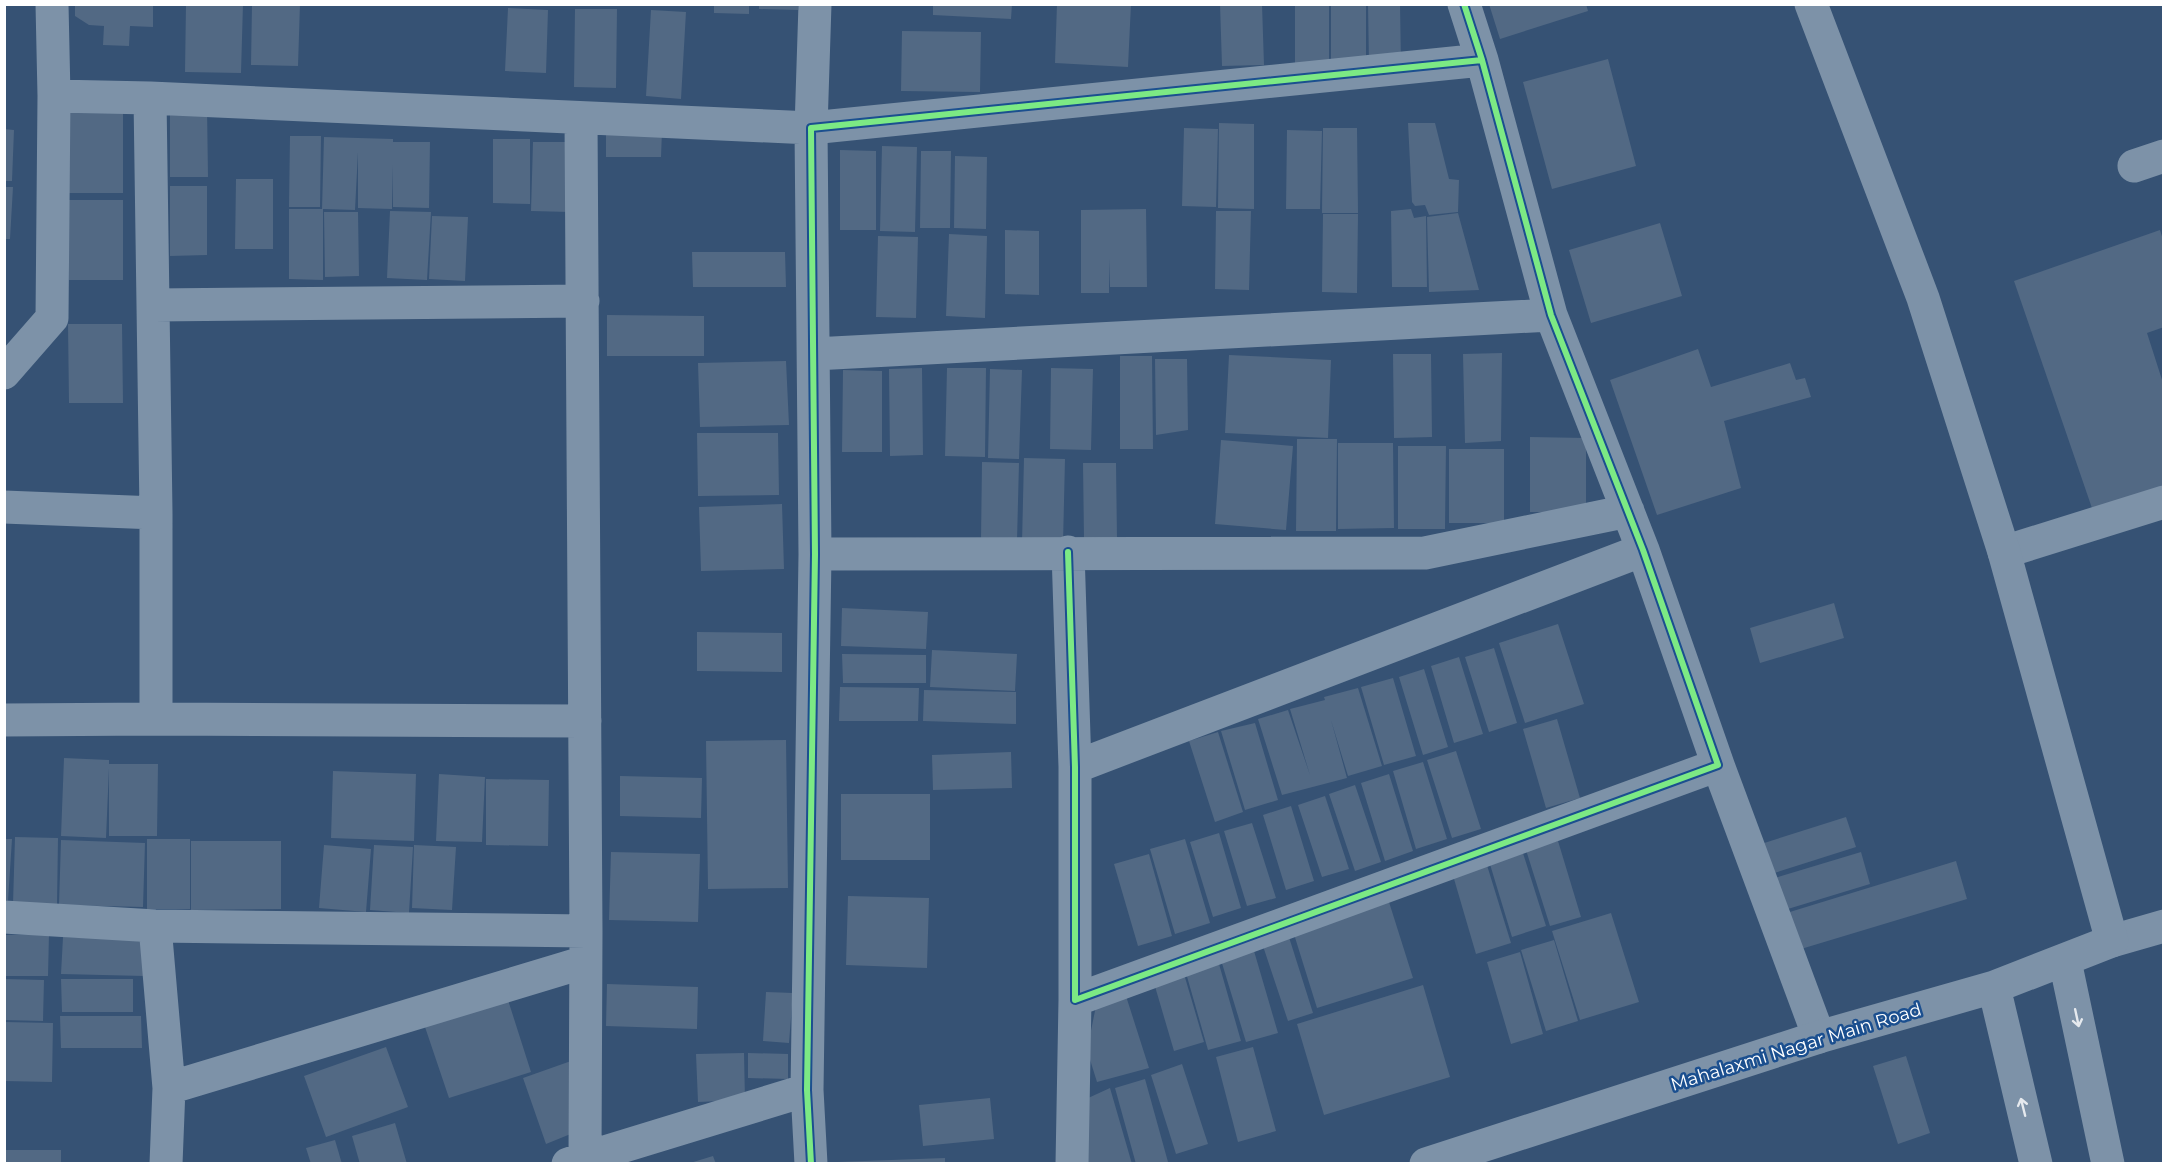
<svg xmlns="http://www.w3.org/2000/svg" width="2168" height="1168" font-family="Montserrat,sans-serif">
<rect width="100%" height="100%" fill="#365274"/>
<!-- building -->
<path fill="#526984" d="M75 4H153V27L130 26 129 46 103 45 104 26 89 25 75 16Z
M186 4H243L241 73 185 72Z
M252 4H300L298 66 251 65Z
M714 4H749V14L714 13Z
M759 4H798V10L759 9Z
M933 4H1012L1011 19 933 15Z
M1057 4H1131L1128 67 1055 63Z
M1220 4H1262L1264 65 1222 66Z
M1295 4H1329V65L1295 66Z
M1331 4H1366V65H1331Z
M1368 4H1400L1401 65H1369Z
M1489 4H1586L1588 11 1500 39Z
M508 8 548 10 546 73 505 71Z
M575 9H617L616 88 574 87Z
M651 10 686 12 681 99 646 96Z
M902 31 981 32 980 92 901 91Z
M1608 59 1636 166 1552 189 1523 82Z
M170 107H207L208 177H170Z
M69 113H123V193H69Z
M1219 123 1254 124V209L1218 208Z
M1408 123H1435L1449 179 1459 180 1458 212 1429 215 1425 205 1415 206 1412 202Z
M1184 128 1218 129 1216 207 1182 206Z
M1323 128H1357L1358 213H1322Z
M4 129 14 130 12 181H4Z
M606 130 662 131 661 157H606Z
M1287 130 1322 131 1320 209H1286Z
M290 136H321L320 207H289Z
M324 137 393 139V142H430L429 208 393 207 392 165V209L358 208V152L355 210 323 209V280L289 279V209H322Z
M493 139H530V204L493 203Z
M533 142H572L570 212 531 211Z
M882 146 917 147 915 232 880 231Z
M840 150 876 151V230H840Z
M921 151H951L950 228H920Z
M955 156 987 157 986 229 954 228Z
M236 179H273V249H235Z
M170 186H207V255L170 256Z
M4 187H13L10 239H4Z
M69 200H123V280H69Z
M1146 209 1147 287H1110L1109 259V293H1081V210Z
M1411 209 1414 218 1426 216 1427 287H1392L1391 211Z
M390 211 431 212 427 280 387 278Z
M1216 211H1251L1249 290 1215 289Z
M324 212H358L359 276 325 277Z
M1458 213 1479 290 1429 292 1427 217Z
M1323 214H1358L1357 293 1322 292Z
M432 216 468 217 465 281 429 279Z
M1660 223 1682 296 1591 323 1569 250Z
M1005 230 1039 231V295L1005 294Z
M2160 230 2164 243V327L2147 333 2164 386V490L2094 514 2014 281Z
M949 234 987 236 985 318 946 316Z
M878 236 918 237 916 318 876 317Z
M692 252H785L786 287H693Z
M607 315 704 316V356H607Z
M68 324H122L123 403H69Z
M1698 349 1711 387 1790 363 1796 380 1805 378 1811 397 1724 421 1741 488 1657 515 1610 380Z
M1502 353 1501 441 1465 443 1463 354Z
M1393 354H1431L1432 437 1394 438Z
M1229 355 1331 360 1328 438 1225 433Z
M1120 356H1152L1153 449H1120Z
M1155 359H1187L1188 430 1156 435Z
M786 361 789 425 700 427 698 363Z
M922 368 923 455 890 456 889 369Z
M947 368H986L985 457 945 456Z
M1051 368 1093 369 1091 450 1050 449Z
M990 369 1022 370 1019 459 988 458Z
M843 370 882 371V452H842Z
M697 433H778L779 495 698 496Z
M1530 437 1586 438V512H1530Z
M1297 439H1337L1336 531H1296Z
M1221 440 1293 446 1286 530 1215 524Z
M1338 443H1393L1394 528 1338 529Z
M1398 446H1446L1445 529H1398Z
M1449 449H1504V523H1449Z
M1024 458 1065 459 1063 544 1022 543Z
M982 462 1019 463 1017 541 981 540Z
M1083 463H1116L1117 539H1084Z
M782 504 784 569 701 571 699 507Z
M1834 603 1844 638 1760 663 1750 628Z
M842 608 928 612 926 649 841 646Z
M1558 624 1584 704 1525 723 1499 643Z
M697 632 782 633V672L697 671Z
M1494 648 1517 723 1489 732 1465 657Z
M932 650 1017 654 1015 691 930 687Z
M842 654 926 655V683H843Z
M1459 657 1483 734 1454 743 1431 666Z
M1424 669 1448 747 1423 755 1399 677Z
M1393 678 1416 756 1384 765 1361 687Z
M840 687 919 688 918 721H839Z
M1358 688 1382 766 1348 776 1331 720 1347 778 1282 795 1258 719 1288 710 1310 775 1290 709 1325 700 1324 697Z
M924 690 1016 692V724L923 721Z
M1557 719 1580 798 1546 808 1523 729Z
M1255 723 1278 800 1245 810 1221 731Z
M1218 732 1243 812 1215 822 1189 741Z
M786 740 788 888 708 889 706 741Z
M1456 751 1481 829 1452 838 1427 760Z
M1011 752 1012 788 933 790 932 755Z
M64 758 109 760V764H158L157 836H109V768L106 838 61 836Z
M1423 762 1447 839 1416 849 1393 771Z
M333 771 416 774 414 841 331 838Z
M439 774 485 777 482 842 436 841Z
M1389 774 1413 851 1385 861 1361 783Z
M620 776 702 778 701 818 620 816Z
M486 779 549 780 548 846 486 845Z
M1355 785 1381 862 1355 871 1329 794Z
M841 794H930V860H841Z
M1325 796 1349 869 1322 877 1298 805Z
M1291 806 1314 881 1286 890 1263 815Z
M1846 817 1856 847 1771 874 1761 844Z
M1252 823 1276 898 1247 906 1224 831Z
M1219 833 1241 908 1213 917 1190 842Z
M15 837 58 838 57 906 13 904Z
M4 839H12L8 901 4 900Z
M147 839H190V909H147Z
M1185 839 1210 923 1175 934 1150 849Z
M61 840 145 843 143 907 59 905Z
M191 841H281V909L191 910Z
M1558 841 1581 917 1550 926 1526 850Z
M324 845 371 849 366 912 319 908Z
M374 845 413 847 409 913 370 910Z
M414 845 456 847 452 910 412 908Z
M1522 850 1546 926 1512 937 1489 861Z
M611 852 700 854 698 922 609 920Z
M1861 852 1870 884 1778 912 1768 880Z
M1149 854 1172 936 1138 946 1114 864Z
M1956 861 1967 899 1791 952 1780 915Z
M1486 862 1511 943 1476 954 1452 872Z
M848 896 929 898 927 968 846 965Z
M1389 902 1413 978 1317 1008 1293 931Z
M1611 913 1639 1002 1580 1020 1552 931Z
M49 934 48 976H4V935Z
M1288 934 1313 1013 1288 1021 1262 943Z
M63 937 144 939V976L61 974Z
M1554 940 1578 1021 1546 1031 1521 950Z
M1254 951 1278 1033 1246 1042 1221 960Z
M1520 952 1543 1034 1511 1044 1487 962Z
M1219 964 1241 1041 1208 1050 1186 973Z
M1184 974 1204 1042 1174 1051 1154 983Z
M4 979 44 980 43 1021 4 1020Z
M61 979H133V1012H62Z
M607 984 698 987 697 1029 606 1026Z
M1423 985 1450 1077 1324 1115 1297 1024Z
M766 992 793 993 789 1043 763 1041Z
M1126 996 1149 1068 1097 1082 1087 1050 1096 1006Z
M508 1000 531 1072 449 1098 425 1027Z
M60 1016H141L142 1048H61Z
M4 1022 53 1023 52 1082 4 1081Z
M386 1047 408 1107 326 1137 304 1076Z
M1253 1047 1276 1131 1238 1142 1216 1057Z
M744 1053 745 1100 698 1102 696 1054Z
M748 1053 788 1054V1079L748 1078Z
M1906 1056 1930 1133 1898 1144 1873 1066Z
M571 1061 578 1131 546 1144 523 1078Z
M1182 1064 1208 1144 1176 1154 1151 1075Z
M1145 1079 1168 1162 1164 1164H1136L1115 1088Z
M1110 1088 1132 1164H1083L1086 1099Z
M990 1098 994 1139 923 1146 919 1105Z
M395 1123 407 1164H360L352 1136Z
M335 1140 342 1164H311L306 1148Z
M4 1150H61V1164H4Z
M713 1156 716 1164H690V1163Z
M945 1158V1164H837V1162Z"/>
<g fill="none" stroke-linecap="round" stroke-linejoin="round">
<!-- minor -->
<path stroke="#7d92a8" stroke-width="33" d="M52 4 54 96 150 98 811 128 815 4
M150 98 156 513V719L585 721
M2134 166 2164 156
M154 305 583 301
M814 354 1551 315
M4 373 52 318 54 96
M4 507 156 513
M1068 552 1075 767V1000L1718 765 1643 550 1551 315 1482 60 1464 4
M2004 552 2164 502
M815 554 1425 553 1628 511
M4 720 156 719
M1718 765 1819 1037
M1075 767 1643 550
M4 917 155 926 586 931
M155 926 169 1088
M2112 941 2164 926
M585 1158 807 1090
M166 1164 169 1088 585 962
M568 1164 585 1158 586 931 581 118
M811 1164 807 1090 815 554 811 128 1482 60
M1072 1164 1075 1000"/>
<!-- tertiary -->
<path stroke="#7d92a8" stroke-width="33" d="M2065 961 2108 1164
M1994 987 2036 1164
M1426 1164 1819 1037 1994 987 2112 941 2004 552 1923 298 1811 4"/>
<!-- cycleway casing -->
<g stroke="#1b4f8f" stroke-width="10">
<path id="cycleway" d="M1068 552 1075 767V1000L1718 765 1643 550 1551 315 1482 60 1464 4
M811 1164 807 1090 815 554 811 128 1482 60"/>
</g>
<!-- cycleway -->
<use href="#cycleway" stroke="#7ce984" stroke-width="6"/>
</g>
<!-- one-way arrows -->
<defs><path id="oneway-shaft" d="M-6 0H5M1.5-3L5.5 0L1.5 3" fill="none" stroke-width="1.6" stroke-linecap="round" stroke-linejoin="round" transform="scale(1.5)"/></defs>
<g stroke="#e5e9ee">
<use href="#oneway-shaft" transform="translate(2077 1018) rotate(78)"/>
<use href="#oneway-shaft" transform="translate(2023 1107) rotate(-104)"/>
</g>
<g text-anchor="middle" stroke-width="5" stroke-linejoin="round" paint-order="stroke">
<!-- street labels -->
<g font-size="18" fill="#fff" stroke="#1b4f8f">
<text transform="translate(1796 1047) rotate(-17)" y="6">Mahalaxmi Nagar Main Road</text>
</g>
</g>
<!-- border -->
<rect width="2168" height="1168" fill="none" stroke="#ffffff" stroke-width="12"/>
</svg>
